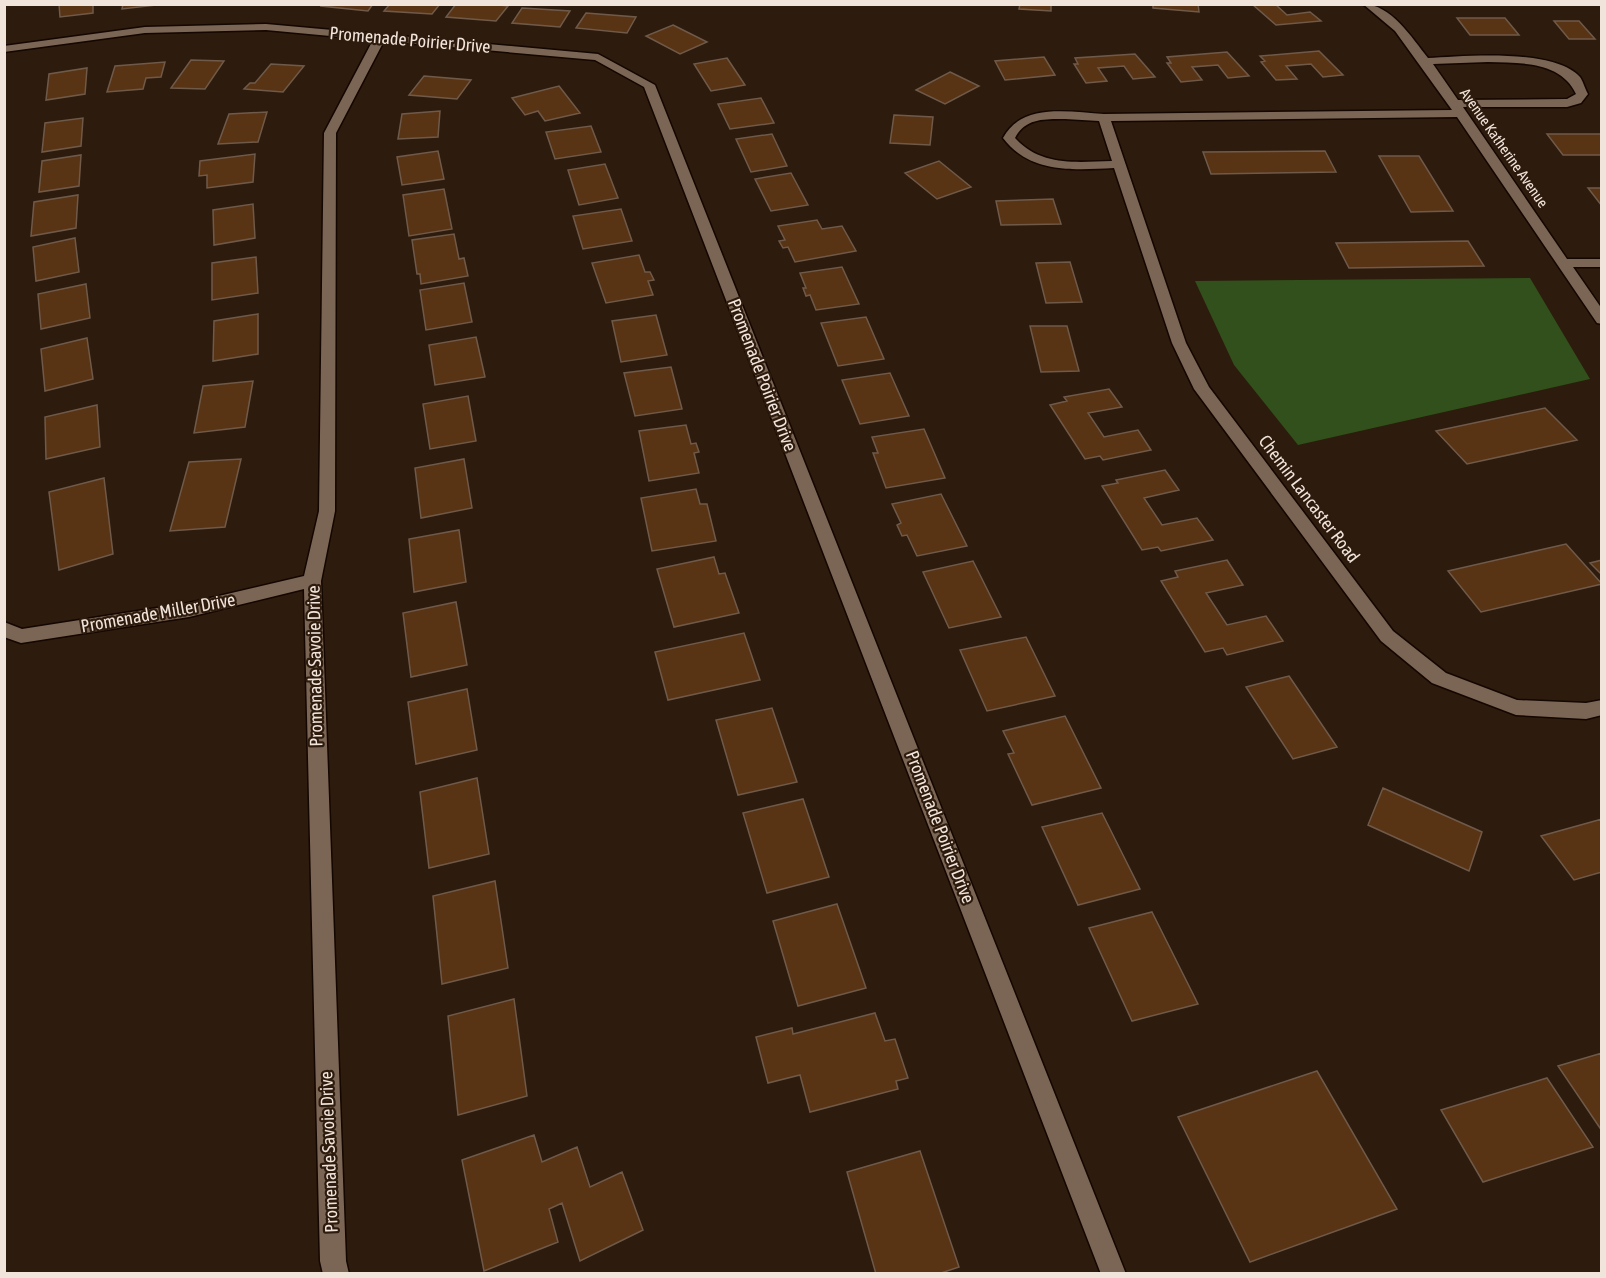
<svg xmlns="http://www.w3.org/2000/svg" width="1606" height="1278" font-family="'Asap Condensed',sans-serif">
<rect width="100%" height="100%" fill="#2d1b0d"/>
<!-- green -->
<path fill="#31501b" d="M1530 278 1590 379 1298 445 1234 365 1195 281Z"/>
<!-- building -->
<path fill="#583314" stroke="#6f5a4a" stroke-width="1.5" d="M59 4H96L93 5V13L60 17Z
M123 4H165L122 9Z
M322 4H373L368 11 321 6Z
M390 4H440L432 14 384 11Z
M456 4H491L508 6 496 21 446 17Z
M1020 4H1051V11L1019 9Z
M1153 4H1198L1199 12 1153 8Z
M1252 4H1275L1287 15 1310 12 1321 21 1276 25Z
M522 8 570 11 560 27 512 23Z
M586 13 636 17 627 33 576 28Z
M1457 18H1505L1519 35H1470Z
M1554 21H1579L1595 39H1569Z
M673 25 707 42 680 54 646 36Z
M1319 51 1343 75 1323 77 1311 64 1286 66 1297 79 1276 80 1261 62 1265 61 1260 56Z
M1227 52 1249 76 1228 78 1218 65 1192 67 1202 80 1181 82 1167 63H1171L1167 57Z
M1135 54 1155 77 1133 79 1124 66 1098 68 1107 81 1086 83 1074 64H1078L1075 58Z
M1044 57 1055 75 1005 80 995 61Z
M727 58 745 85 711 91 694 64Z
M191 60 224 61 205 89 171 88Z
M165 62 161 77 146 78 143 89 107 92 115 66Z
M271 64 304 66 283 92 244 89 250 83H255Z
M87 68 85 94 46 100 49 74Z
M950 72 979 86 945 104 916 90Z
M424 76 471 80 457 99 409 95Z
M559 86 580 113 545 121 538 111 525 115 512 98Z
M761 98 774 123 730 129 718 104Z
M440 111 438 137 398 139 402 114Z
M267 112 258 142 218 144 229 114Z
M894 115 933 117 930 145 890 143Z
M83 118 81 146 42 152 45 123Z
M591 126 601 152 555 159 546 132Z
M772 134 787 166 751 172 736 139Z
M1547 134H1601L1602 155H1563Z
M438 151 444 179 402 185 397 157Z
M1325 151 1336 172 1211 174 1203 152Z
M255 154 253 182 207 188V175L199 176 200 161Z
M81 155 79 186 39 192 42 161Z
M1379 156H1419L1453 211 1411 212Z
M939 161 971 187 937 199 905 173Z
M605 164 618 198 579 205 568 170Z
M791 173 808 205 771 211 755 179Z
M1588 188H1602V206Z
M444 189 452 229 409 236 403 195Z
M78 195 76 228 31 236 34 202Z
M1053 199 1061 224 1001 225 996 201Z
M253 204 255 238 214 245 213 210Z
M621 209 632 241 583 249 573 216Z
M817 220 822 229 842 226 856 251 795 262 788 247 783 248 779 241 785 240 778 226Z
M454 234 459 259 464 258 468 276 421 284 420 274H417L412 240Z
M75 238 79 272 36 281 33 247Z
M1468 241 1484 266 1349 268 1336 243Z
M639 255 645 272H650L654 280 648 281 653 295 606 303 592 263Z
M256 257 258 293 212 300V263Z
M1070 262 1082 302 1046 303 1036 263Z
M842 267 859 304 816 310 810 295 806 296 803 288H806L800 273Z
M464 283 472 322 426 330 420 290Z
M86 284 90 318 41 329 38 294Z
M258 314V354L213 361 214 321Z
M656 315 667 355 621 362 612 321Z
M866 317 884 359 838 366 821 323Z
M1030 326H1067L1079 371 1041 372Z
M476 337 485 377 435 385 429 345Z
M87 338 93 379 45 391 41 349Z
M671 367 682 409 635 416 624 373Z
M890 373 909 416 860 424 842 380Z
M253 381 245 427 194 433 203 386Z
M1109 389 1122 407 1088 413 1104 437 1138 430 1151 450 1103 460 1100 456 1085 459 1050 405 1067 401 1064 397Z
M468 396 476 441 430 449 423 404Z
M97 405 100 447 46 459 45 417Z
M1545 408 1577 440 1467 464 1436 431Z
M686 425 691 444 696 443 699 452 694 453 699 473 649 481 639 431Z
M924 429 945 478 886 488 873 453H878L872 437Z
M241 459 225 527 170 531 189 462Z
M464 459 472 508 421 518 415 468Z
M1165 470 1179 490 1144 498 1162 525 1197 518 1213 540 1161 551 1158 547 1142 550 1102 486 1118 483 1116 480Z
M104 478 113 554 59 570 49 492Z
M696 489 700 504H707L716 541 652 551 641 498Z
M941 494 967 546 917 556 907 535 902 536 897 525 901 523 892 504Z
M459 530 466 582 414 592 409 539Z
M1566 544 1602 584 1481 612 1448 571Z
M714 557 719 574 725 573 739 613 674 627 657 569Z
M1227 560 1243 585 1206 593 1227 625 1266 616 1283 641 1227 655 1223 648 1205 652 1161 581 1178 577 1175 571Z
M1602 560V575L1590 563Z
M973 561 1001 617 949 628 923 572Z
M456 602 467 665 411 677 403 613Z
M744 633 760 680 668 700 655 652Z
M1026 637 1055 696 987 711 960 650Z
M1289 676 1337 747 1293 759 1246 687Z
M467 689 477 750 416 764 408 702Z
M772 708 797 782 738 795 716 720Z
M1065 716 1101 788 1032 805 1008 754 1014 753 1003 731Z
M477 778 489 854 429 868 420 792Z
M1383 788 1482 832 1469 871 1368 825Z
M803 799 829 877 767 893 743 813Z
M1102 813 1140 889 1078 905 1042 827Z
M1602 819V872L1574 880 1541 836Z
M495 881 508 968 442 984 433 896Z
M837 904 866 988 798 1006 773 921Z
M1152 912 1198 1004 1132 1021 1089 928Z
M514 999 527 1096 458 1115 448 1016Z
M875 1013 885 1041 895 1039 908 1078 896 1081 898 1089 810 1112 800 1075 768 1083 756 1037 792 1028 793 1034Z
M1602 1053V1131L1558 1066Z
M1317 1071 1397 1209 1250 1262 1178 1117Z
M1547 1078 1593 1147 1483 1182 1441 1110Z
M534 1135 542 1162 577 1147 590 1187 622 1172 643 1230 580 1261 562 1203 549 1209 558 1242 484 1271 462 1160Z
M920 1151 959 1267 938 1274H876L847 1172Z"/>
<g fill="none" stroke-linecap="round" stroke-linejoin="round">
<!-- street casing -->
<g stroke="#140600" stroke-width="3">
<path id="street" d="M1363 4C1391 4 1412 38 1428 58 1465 56 1554 48 1580 77 1583 81 1585 89 1588 94L1581 103 1567 107H1463L1567 259H1602V267H1573L1602 309V324L1597 323 1457 117 1111 121 1186 343 1209 387 1393 631 1446 673 1517 700 1586 703 1602 700V715L1586 719 1516 715 1432 683 1381 641 1194 389 1172 343 1114 168C1074 170 1030 174 1003 138 1022 102 1070 112 1104 114L1452 110 1395 31ZM1488 62C1520 63 1561 61 1576 94L1567 99 1458 100 1433 64ZM1065 119 1099 121 1112 161C1077 162 1041 167 1015 138 1025 118 1045 119 1065 119Z
M266 24 598 54 655 85 1126 1274H1101L644 87 595 60 384 41 336 133 335 511 321 581 346 1261 349 1274H323L320 1261 304 589 189 617 21 643 4 637V622L22 629 189 603 304 576 319 511 324 133 373 40 266 30 145 33 4 52V46L145 27Z"/>
</g>
<!-- street -->
<use href="#street" fill="#7b6655" fill-rule="evenodd"/>
</g>
<g text-anchor="middle" stroke-width="4.5" stroke-linejoin="round" paint-order="stroke">
<!-- far-street labels -->
<g font-size="15" fill="#f1e4db" stroke="#2d1b0d">
<text transform="translate(1504 148) rotate(55)" y="5">Avenue Katherine Avenue</text>
</g>
<!-- street labels -->
<g font-size="18" fill="#f1e4db" stroke="#2d1b0d">
<text transform="translate(410 40) rotate(5)" y="6">Promenade Poirier Drive</text>
<text transform="translate(762 375) rotate(69)" y="6">Promenade Poirier Drive</text>
<text transform="translate(1309 499) rotate(53)" y="6">Chemin Lancaster Road</text>
<text transform="translate(158 613) rotate(-10)" y="6">Promenade Miller Drive</text>
<text transform="translate(315 666) rotate(-91)" y="6">Promenade Savoie Drive</text>
<text transform="translate(940 827) rotate(69)" y="6">Promenade Poirier Drive</text>
<text transform="translate(329 1152) rotate(-92)" y="6">Promenade Savoie Drive</text>
</g>
</g>
<!-- border -->
<rect width="1606" height="1278" fill="none" stroke="#f1e4db" stroke-width="12"/>
</svg>
